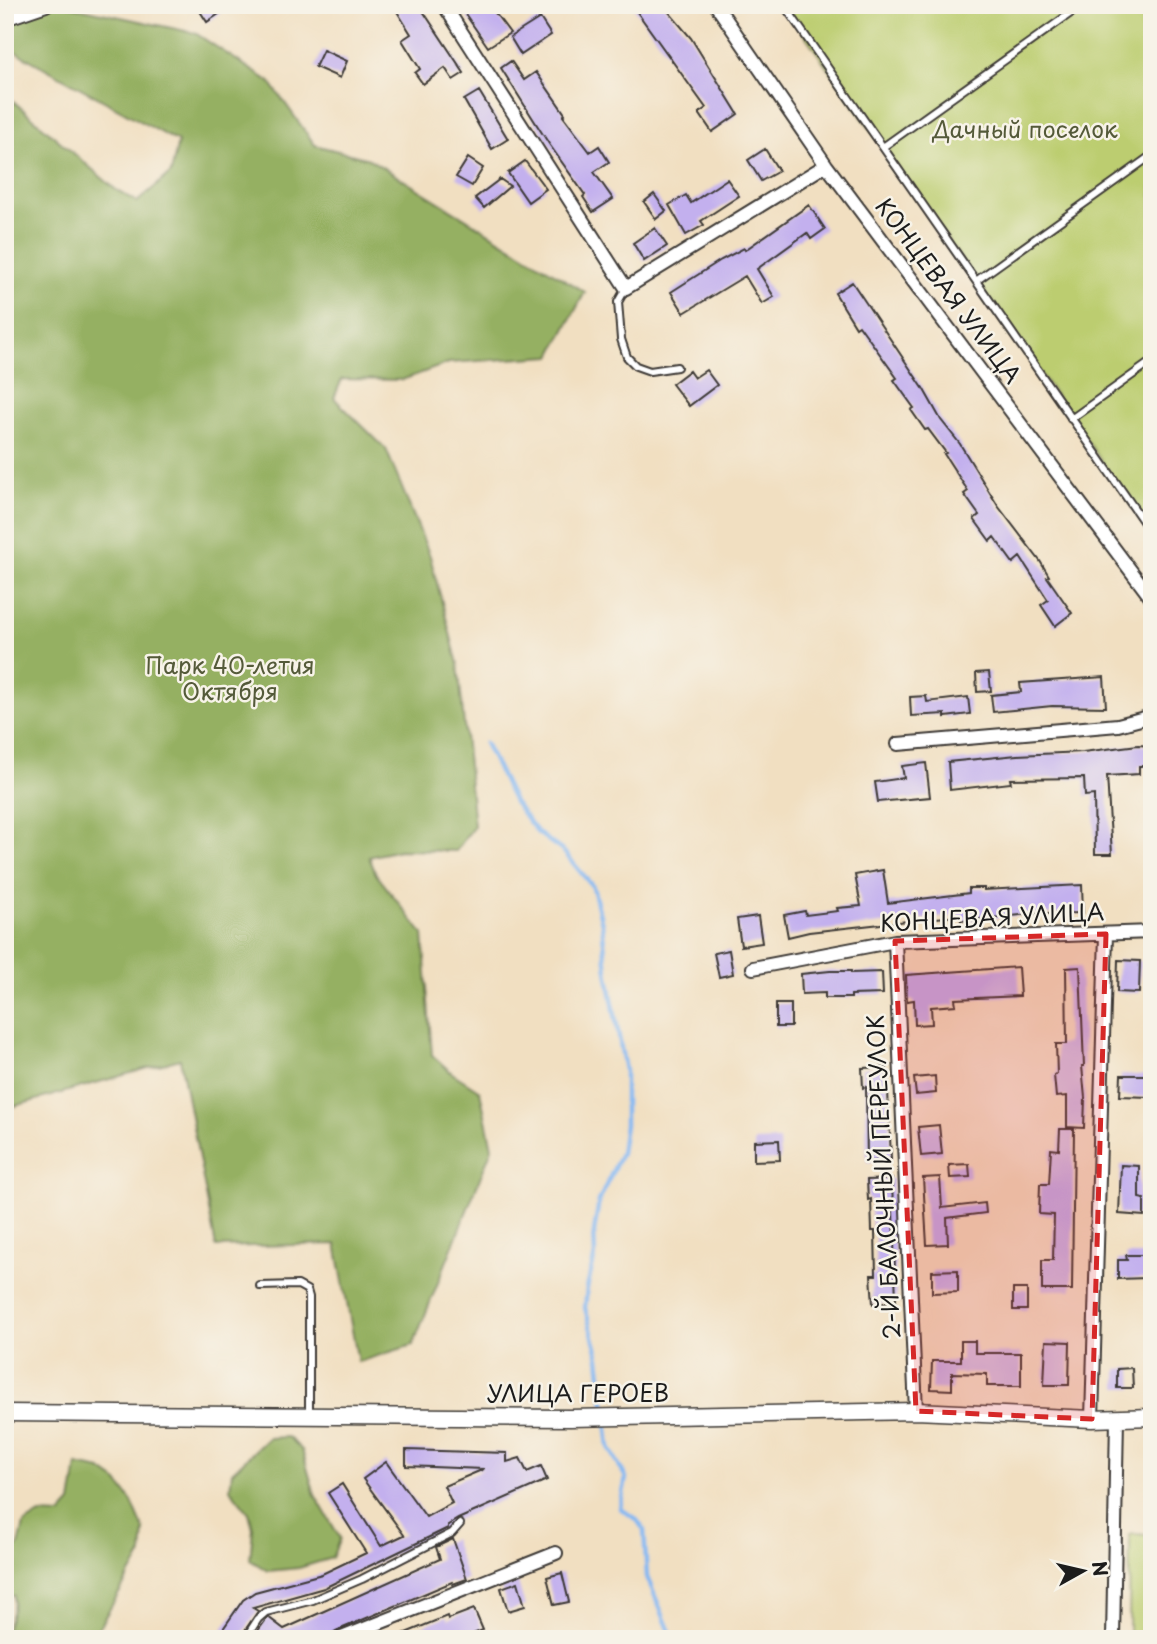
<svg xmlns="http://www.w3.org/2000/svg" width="1157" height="1644" font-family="'Playpen Sans',sans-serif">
<rect width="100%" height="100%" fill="#f7f3e8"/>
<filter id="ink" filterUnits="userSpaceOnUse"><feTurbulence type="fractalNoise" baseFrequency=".0143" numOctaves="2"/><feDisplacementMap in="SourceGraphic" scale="14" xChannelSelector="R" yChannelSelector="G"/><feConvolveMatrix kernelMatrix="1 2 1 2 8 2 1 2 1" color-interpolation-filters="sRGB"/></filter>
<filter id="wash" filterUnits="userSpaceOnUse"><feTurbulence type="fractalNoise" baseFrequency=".00686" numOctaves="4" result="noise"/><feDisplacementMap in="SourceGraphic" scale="28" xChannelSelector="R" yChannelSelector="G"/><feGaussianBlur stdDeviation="1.57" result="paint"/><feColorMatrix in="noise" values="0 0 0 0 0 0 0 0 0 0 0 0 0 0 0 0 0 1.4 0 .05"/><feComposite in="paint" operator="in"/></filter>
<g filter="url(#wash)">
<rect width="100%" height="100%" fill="#f1dfc1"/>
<!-- green -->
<path fill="#bccd70" stroke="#6c7446" stroke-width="2" d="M784 5H1152V534Z
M1130 1534 1152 1535V1639L1129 1635Z"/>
<!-- forest -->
<path fill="#95b062" stroke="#58663f" stroke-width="2" d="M5 5H65L195 33 270 82 315 145 369 159 585 292 551 356 449 363 402 380 342 379 334 398 386 449 430 556 458 664 474 826 456 851 399 850 369 857 376 874 423 934 432 1055 452 1073 480 1091 492 1148 413 1345 358 1362 336 1244 216 1247 180 1059 5 1109V94L115 189 137 202 171 173 178 142 5 46Z
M288 1437 302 1450 315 1495 340 1538 332 1558 299 1568 268 1571 250 1560 253 1528 249 1513 230 1489 232 1472 268 1438Z
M77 1465 101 1470 118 1482 132 1502 144 1530 142 1554 92 1639H5C5 1621 15 1617 14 1596H5V1557L19 1545 24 1524 40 1514 60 1515 71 1503Z"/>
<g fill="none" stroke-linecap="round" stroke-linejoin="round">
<!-- stream -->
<path stroke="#84b8f2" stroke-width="4.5" d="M485 743 514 802 538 833 564 852 593 887 602 924 607 971 625 1070V1125L621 1153 599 1201 594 1232 595 1255 587 1288 585 1308 599 1358 605 1412
M606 1421 609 1447 626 1478 620 1508 637 1520 644 1530 647 1577 673 1639"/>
</g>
<g id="blocks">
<!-- building -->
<path fill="#c3b0ee" d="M196 5H232L207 22Z
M393 5H419L464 73 453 80 445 68 423 84 415 73 420 69 402 40 411 34Z
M459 5H489L510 33 488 47Z
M632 5H663L691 38 738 114 712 132 699 113 706 108Z
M540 18 551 35 521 55 510 37Z
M323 50 347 61 340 78 315 67Z
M511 61 524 80 536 72 565 114 563 116 590 152 599 146 609 162 594 172 613 199 593 212 583 197 585 195 549 144 501 68Z
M479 91 508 139 492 149 464 100Z
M765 149 779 171 761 181 748 160Z
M468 158 483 168 472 186 456 177Z
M525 161 546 189 528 202 508 173Z
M500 179 510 186 484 208 475 198Z
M727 179 739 196 701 221 704 225 686 235 669 205 686 195 691 203Z
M654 194 666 211 656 219 644 202Z
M809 205 825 229 811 239 807 233 757 269 774 297 762 304 745 276 684 313 671 292 721 260 744 248 745 250Z
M655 228 667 246 644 261 633 243Z
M852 282 923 388 941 420 960 444 998 506 1040 561 1049 576 1047 577 1072 613 1055 626 1041 605 1048 600 1020 557 1013 563 994 537 990 541 974 519 979 515 964 494 968 491 944 454 946 453 928 429 925 430 911 410 914 408 894 380 897 378 859 325 856 327 835 293Z
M706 370 717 385 689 406 672 384 689 371 694 378Z
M989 672 991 691 977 692 976 673Z
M1104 677 1106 707 1052 706 993 712 991 695 1021 692 1020 683Z
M926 696 927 702 968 697 970 714 945 717V714L911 716 910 697Z
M1138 745 1152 746V766H1139V774L1107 776 1112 854H1095L1094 795 1085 796 1084 778 1010 779 1011 783 950 790 948 762 1017 755 1083 752Z
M926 763 930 797 878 802 875 782 904 778 902 766Z
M883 870 888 903 969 893V888H984V890L1082 885 1083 913 1030 914 961 921 960 916 935 918 809 932 788 937 784 915 805 911 806 915 838 911 837 908 861 906 855 875Z
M758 916 762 943 741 946 737 919Z
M729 950 733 974 719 977 714 953Z
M1118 960 1140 961 1139 993 1117 992Z
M1018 967 1020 996 955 999 956 1005 931 1007 932 1024 915 1025 914 1000 907 1001 906 975Z
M1080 967 1084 1066H1082L1085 1098 1084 1128 1067 1127V1096L1056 1097 1054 1075 1057 1074 1056 1044H1067L1066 968Z
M830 971H851V973L882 972 883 994 851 995V998H825V993L802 994 801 974Z
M776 1004H791V1027H776Z
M887 1067 891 1159 867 1162 866 1087 863 1088 862 1068Z
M1121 1075H1150V1097L1120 1096Z
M935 1076 936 1093 916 1095 914 1078Z
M939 1125 942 1154 921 1156 918 1127Z
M1060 1129H1074L1072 1290H1042V1260H1053L1054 1215 1039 1214 1040 1184H1049L1051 1149 1059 1150Z
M779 1140 780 1160 754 1161V1141Z
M969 1164 970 1177 950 1178 949 1165Z
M1121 1165 1139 1166V1198L1144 1199V1216L1119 1214Z
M940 1177 942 1208 985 1203 986 1213 947 1218 948 1244 927 1245 923 1178Z
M892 1179 896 1302 873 1304 871 1275H876L875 1231H872L871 1199 868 1200 867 1180Z
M1126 1255H1146L1147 1278 1118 1279V1260H1127Z
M958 1270V1292L932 1293V1271Z
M1013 1289H1027V1310H1013Z
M961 1341H975V1353H1021V1386H987V1374L952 1373V1390L931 1389 932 1361H961Z
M1046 1341 1070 1342 1069 1385H1044Z
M1132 1368 1133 1388H1117V1369Z
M406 1450 507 1453V1462L520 1458 527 1472 541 1466 547 1480 458 1519 448 1525V1528L324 1588 253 1608 258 1611 239 1639H216L243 1600 255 1592 322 1574 366 1553 328 1493 342 1484 381 1546 404 1535 363 1479 386 1462 426 1517 452 1503 444 1486 484 1469 406 1466Z
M453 1539 467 1579 453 1584 452 1582 336 1631 324 1639H252L268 1617 284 1629 440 1559 436 1547Z
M562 1573 569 1602 554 1605 547 1577Z
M518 1582 525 1606 508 1611 501 1588Z
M474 1609 483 1630 461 1639H391L447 1616 448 1619Z"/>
</g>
</g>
<g filter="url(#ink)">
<use href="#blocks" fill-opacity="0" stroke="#3c3935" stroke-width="2"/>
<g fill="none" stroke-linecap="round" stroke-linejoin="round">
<!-- service casing -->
<g stroke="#3c3935" stroke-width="10">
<path id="service" d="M784 5 1152 534
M790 14 803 5
M883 147 1082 5
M976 281 1152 155
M626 288 618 302 621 339 627 357 636 366 650 371 677 367
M1071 419 1152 361
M260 1286 298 1285 307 1290 309 1297V1414
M5 1429V1510
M245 1639 258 1619 266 1612 313 1600 362 1579 452 1533 460 1524"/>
</g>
<!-- minor casing -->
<g stroke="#3c3935" stroke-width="16">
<path id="minor" d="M444 5 626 288 826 165
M716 5 826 165 1152 599
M5 19 46 5
M898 744 1118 725 1152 716
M895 941 916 1411
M753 968 895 941 1152 932
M1092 1419 1106 934
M339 1639 556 1553
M1113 1639 1117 1418"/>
</g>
<!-- tertiary casing -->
<g stroke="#3c3935" stroke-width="19">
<path id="tertiary" d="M5 1413 570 1418 916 1411 1092 1419 1152 1417"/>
</g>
<!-- service -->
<use href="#service" stroke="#fff" stroke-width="6"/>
<!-- minor -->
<use href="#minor" stroke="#fff" stroke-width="12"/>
<!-- tertiary -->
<use href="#tertiary" stroke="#fff" stroke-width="16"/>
</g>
</g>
<!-- marked area -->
<path fill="#d62828" fill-opacity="0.2" stroke="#d62828" stroke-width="5" stroke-dasharray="14 9" stroke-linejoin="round" d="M1106 934 1092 1419 916 1411 895 941Z"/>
<g text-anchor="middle" stroke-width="5" stroke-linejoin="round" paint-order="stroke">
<!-- park labels -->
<g font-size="23" fill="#545a39" stroke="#f7f3e8">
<text x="1025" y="138">Дачный поселок</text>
<text x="230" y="674">Парк 40-летия<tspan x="230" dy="26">Октября</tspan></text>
</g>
<!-- street labels -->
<g font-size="23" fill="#1c1c1c" stroke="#f7f3e8">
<text transform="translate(948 291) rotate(53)" y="8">КОНЦЕВАЯ УЛИЦА</text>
<text transform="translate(992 918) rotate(-3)" y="8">КОНЦЕВАЯ УЛИЦА</text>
<text transform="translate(884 1177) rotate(-93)" y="8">2-Й БАЛОЧНЫЙ ПЕРЕУЛОК</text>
<text x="578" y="1402">УЛИЦА ГЕРОЕВ</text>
</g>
</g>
<!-- margin -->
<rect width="1157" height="1644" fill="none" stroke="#f7f3e8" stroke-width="28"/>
<!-- north arrow -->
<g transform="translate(1083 1571) rotate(82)" stroke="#f7f3e8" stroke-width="5" paint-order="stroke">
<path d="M0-5L12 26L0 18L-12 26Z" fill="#1c1c1c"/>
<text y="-10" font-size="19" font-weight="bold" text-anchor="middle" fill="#1c1c1c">N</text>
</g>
</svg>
